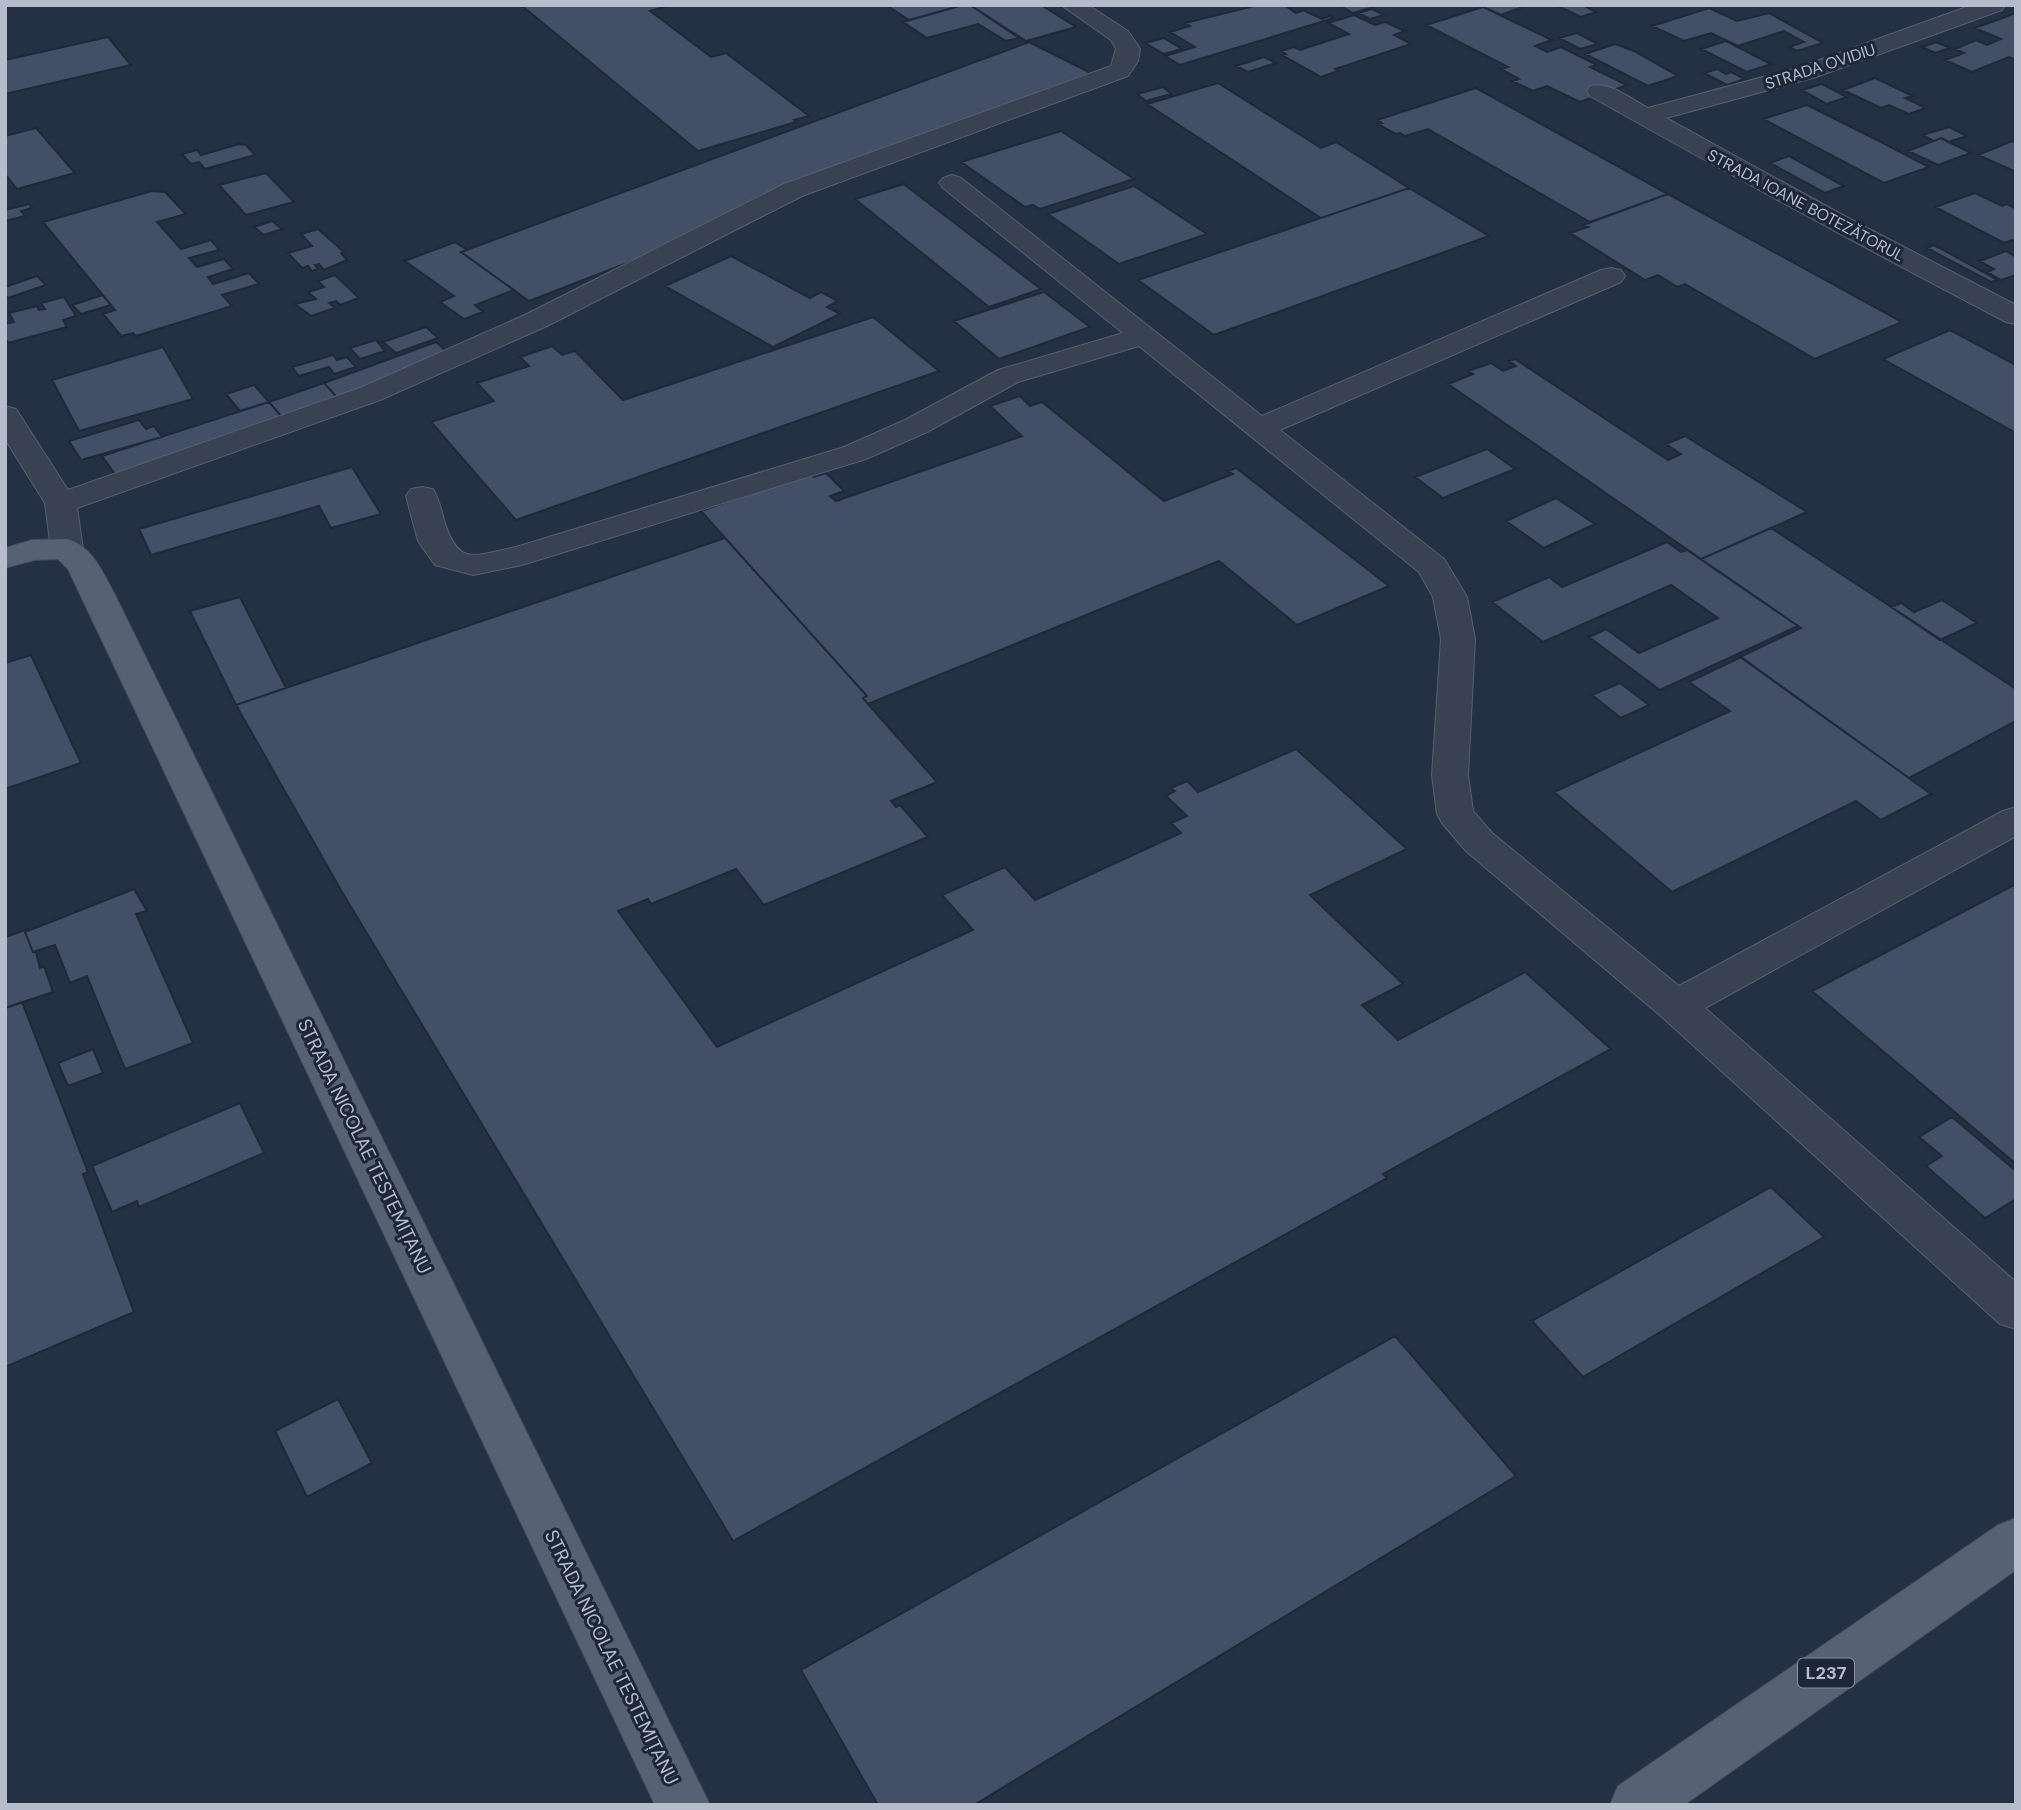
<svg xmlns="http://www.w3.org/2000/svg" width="2021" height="1810" font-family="'DM Sans',sans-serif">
<rect width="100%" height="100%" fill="#243043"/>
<!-- building -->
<path fill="#424f66" stroke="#1f293a" stroke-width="2" d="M521 5H661L664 7 650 11 711 57 726 53 809 116 794 120 796 122 698 151Z
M886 5H963L909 20Z
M963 5H970L1019 38 1006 41 978 24 927 38 903 22Z
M970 5H1041L1076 27 1026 41Z
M1258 5H1284L1296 13 1303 10 1322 19 1330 16 1334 18 1180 65 1165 56 1195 47 1170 32 1190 26 1185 23Z
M1339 5H1375L1377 6 1353 13Z
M1479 5H1528L1501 15Z
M1565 5H1583L1596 12 1581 17 1560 7Z
M1483 7 1552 40 1535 46 1547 52 1561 47 1597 65 1590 67 1627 85 1580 102 1547 86 1533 91 1512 81 1519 79 1501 69 1508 67 1426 25Z
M1709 8 1737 21 1769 13 1823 43 1797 51 1789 47 1804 42 1784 31 1738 46 1711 33 1684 41 1652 26Z
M1372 9 1384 15 1370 19 1358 13Z
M2016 13V60L2009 57 1972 72 1945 60 1964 53 1955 49 1976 40 1987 45 2001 39 1975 28Z
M1354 15 1375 25 1385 22 1405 31 1394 35 1411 44 1335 69 1338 71 1321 77 1282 55 1286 54 1281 51 1294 47 1300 50 1349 34 1328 23Z
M1577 33 1598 44 1580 49 1559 38Z
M108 37 131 65 5 94V60Z
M1164 38 1182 49 1164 54 1145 43Z
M1726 41 1767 62 1771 64 1747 72 1701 49Z
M1029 42 1091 73 1031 96 1043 102 529 301 461 252Z
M1936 42 1950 48 1935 53 1922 47Z
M1615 44 1634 51 1678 76 1648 86 1585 54Z
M1264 57 1276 63 1248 72 1236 66Z
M1717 69 1726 74 1731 72 1745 79 1727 85 1704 73Z
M1875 78 1913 96 1905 98 1926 108 1909 114 1889 105 1881 108 1843 90Z
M1218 83 1321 148 1336 142 1409 188 1321 218 1147 104Z
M1822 84 1847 97 1827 104 1802 90Z
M1163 87 1171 94 1146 101 1137 94Z
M1476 88 1668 194 1590 222 1428 129 1405 136 1400 133 1396 134 1378 124 1382 123 1377 120Z
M1807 105 1881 142 1929 167 1884 183 1763 119Z
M1949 127 1967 136 1948 142 1941 138 1934 141 1922 135Z
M36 128 75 173 17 189 5 174V136Z
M1061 131 1134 179 1040 209 1033 205 1025 207 961 162Z
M1941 138 1971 153 1938 165 1908 151Z
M2012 141 2016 143V172L1978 155Z
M239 144 246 145 255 155 205 169 199 162 191 164 182 154 197 150 201 155Z
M1789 156 1844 186 1825 193 1770 163Z
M266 173 294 202 246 215 219 185Z
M904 184 905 185 1041 289 989 307 855 199Z
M1134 186 1207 234 1119 264 1048 214Z
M1409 188 1489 236 1214 335 1138 280Z
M152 191 165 192 186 214 157 222 181 249 211 240 219 250 189 258 197 267 224 259 233 269 208 277 213 284 249 273 259 284 222 295 232 306 136 336 133 333 121 336 103 314 115 310 43 222Z
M1975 193 2002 206 2007 204 2016 209V242L2012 240 2004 243 1935 207Z
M1668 194 1902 322 1815 359 1685 284 1678 287 1658 275 1645 280 1570 233 1588 227 1583 225Z
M29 204 32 208 21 211 25 216 5 221V210Z
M272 221 282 229 264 235 254 227Z
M318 229 344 252 341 253 347 260 324 270 319 264 315 265 318 269 312 271 308 266 302 268 288 253 312 246 301 234Z
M455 242 467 250 461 252 514 290 475 305 483 312 464 319 440 302 454 296 405 261Z
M1934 245 1998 280 1991 282 1927 248Z
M2006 251 2016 257V275L2001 280 1987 272 1994 269 1980 261Z
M731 256 810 298 821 292 838 301 827 307 840 314 773 347 665 286Z
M335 275 359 298 340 305 336 301 329 303 335 308 311 316 295 304 316 299 308 292 324 287 318 281Z
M37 276 46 285 8 298 5 295V287Z
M1044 292 1090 327 999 359 954 321Z
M103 295 111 305 81 314 72 305Z
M64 297 76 316 63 320 67 327 8 343 5 338V324L14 322 9 313 37 306 39 310 45 309 41 303Z
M873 317 939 371 516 520 431 422 494 401 477 383 529 366 520 357 552 346 562 355 575 351 623 400Z
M426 327 438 338 396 353 383 342Z
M1950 330 2016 365V433L1883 359Z
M376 340 385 351 360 359 350 348Z
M436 342 457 361 342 403 324 383Z
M163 347 193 399 79 431 52 380Z
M333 355 337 360 347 357 356 367 334 374 329 367 299 376 292 367Z
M1515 359 1668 460 1681 454 1666 444 1685 436 1807 512 1701 559 1448 384 1473 374 1468 371 1491 363 1503 371 1516 366 1509 361Z
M324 383 345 406 289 425 269 402Z
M254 385 269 402 240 411 226 394Z
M1020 396 1030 406 1042 402 1164 501 1233 474 1228 471 1236 468 1389 586 1297 625 1219 561 868 704 863 698 867 696 701 511 809 473 814 477 826 473 844 491 830 496 836 501 1022 436 990 406Z
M269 402 286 422 118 478 102 456Z
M139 420 146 429 154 426 162 437 81 460 69 441Z
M1487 449 1515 469 1443 498 1415 477Z
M352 467 381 514 331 528 319 506 151 555 139 529Z
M1556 498 1595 524 1544 548 1506 521Z
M1771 528 2016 689V721L1909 778 1740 657 1801 628 1701 559Z
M725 538 867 696 863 698 868 704 937 782 891 801 896 807 900 805 928 837 764 905 736 869 651 904 648 899 618 911 717 1047 973 930 942 895 1005 867 1035 900 1181 833 1171 823 1187 816 1166 796 1175 791 1171 788 1187 781 1198 792 1296 749 1407 849 1310 895 1403 984 1362 1005 1398 1040 1525 972 1611 1049 1383 1174 1387 1178 733 1541 342 892 236 705Z
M1667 542 1681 552 1687 550 1798 626 1660 690 1589 637 1606 629 1639 653 1718 618 1671 585 1543 642 1492 602 1549 577 1562 587Z
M240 597 286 688 236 705 190 611Z
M1942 600 1977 623 1940 640 1891 607 1901 603 1914 612Z
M31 655 81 763 5 789V663Z
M1741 657 1931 794 1881 820 1856 801 1672 892 1554 792 1730 711 1689 682Z
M1620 683 1649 705 1621 718 1592 695Z
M2016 884V1164L1812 991Z
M134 889 147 911 136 914 193 1043 125 1069 87 976 70 983 55 945 33 952 25 932Z
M28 929 25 932 33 952H36L40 968 44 966 53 992 5 1008V937Z
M22 1002 88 1172 83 1174 134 1312 5 1367V1008Z
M93 1049 103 1073 68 1086 58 1063Z
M240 1103 264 1153 139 1207 137 1201 112 1212 92 1166Z
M1952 1117 2016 1171V1199L1985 1218 1926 1166 1942 1156 1919 1137Z
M1771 1187 1824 1237 1583 1377 1532 1321Z
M1395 1336 1516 1476 974 1805H878L801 1670Z
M338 1399 372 1463 307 1497 275 1431Z"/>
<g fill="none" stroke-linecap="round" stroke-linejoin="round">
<!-- minor casing -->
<g stroke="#566070" stroke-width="2">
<path id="minor" d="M1061 5H1088L1128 31 1140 49 1138 61 1128 76 802 196 547 326 380 400 77 508 83 549 78 556 67 559 56 556 51 549 45 503 5 439V406L16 409 68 490 360 388 527 314 784 184 1111 66 1116 49 1111 40Z
M1972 5H2005L2002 10 1816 77 1666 118 1850 219 2016 305V324L2006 322C1866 249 1727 173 1590 96L1587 91 1590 86C1610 81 1631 99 1648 108L1800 67Z
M952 175 961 178 1262 416 1601 270 1611 268 1621 270 1625 276 1621 282 1280 430 1444 559 1467 597 1475 639 1468 775 1473 811 1492 833 1679 986 2003 811 2016 807V836L1705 1008 2016 1282V1329L2000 1324 1662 1017 1466 851 1442 823 1437 814 1432 775 1441 639 1433 597 1419 572 1139 346 1018 382 927 432 866 459 522 565 473 575 435 565 418 541 406 496 411 489 422 487 433 489C439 499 441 509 444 520 458 568 475 555 516 547L844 447 905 420 998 370 1123 333 943 188 939 183 943 178Z"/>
</g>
<!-- major casing -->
<g stroke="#424b5c" stroke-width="2">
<path id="major" d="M67 539C93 546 104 575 116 597L710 1805H655L68 569 58 559 34 560 5 568V548L32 540Z
M2016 1518V1570L1684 1805H1610L1618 1786 1998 1525Z"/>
</g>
<!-- minor -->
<use href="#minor" fill="#384253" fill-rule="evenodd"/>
<!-- major -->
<use href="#major" fill="#566173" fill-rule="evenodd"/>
</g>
<g text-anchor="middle" stroke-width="6" stroke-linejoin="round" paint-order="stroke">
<!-- far-street labels -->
<g font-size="16" fill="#b5bdcd" stroke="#1d2738">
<text transform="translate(1820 66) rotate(-18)" y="6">STRADA OVIDIU</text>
<text transform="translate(1806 205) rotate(28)" y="6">STRADA IOANE BOTEZĂTORUL</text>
</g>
<!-- shield labels -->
<rect fill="#1d2738" stroke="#8790a0" stroke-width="2" x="1798" y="1658.5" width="56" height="29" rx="5"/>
<g font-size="18" font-weight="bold" fill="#b5bdcd">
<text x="1826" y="1679">L237</text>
</g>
<!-- street labels -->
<g font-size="19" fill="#b5bdcd" stroke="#1d2738">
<text transform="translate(365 1146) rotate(64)" y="7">STRADA NICOLAE TESTEMIȚANU</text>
<text transform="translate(612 1657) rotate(64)" y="7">STRADA NICOLAE TESTEMIȚANU</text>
</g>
</g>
<!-- border -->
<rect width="2021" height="1810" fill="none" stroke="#b5bdcd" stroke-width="14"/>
</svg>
